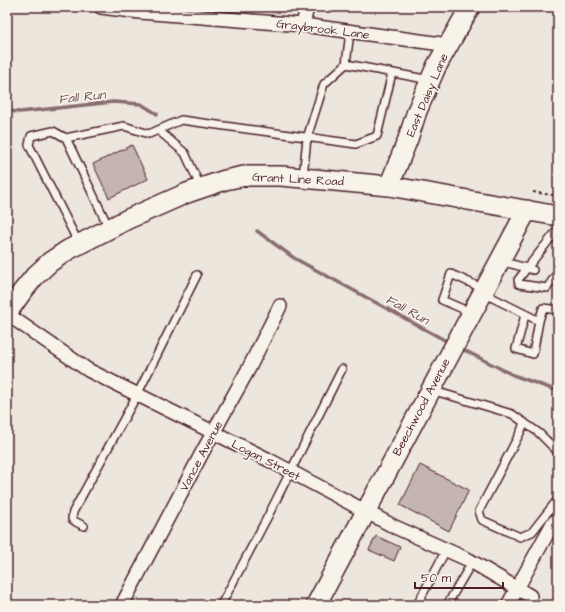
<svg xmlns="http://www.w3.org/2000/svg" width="565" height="612" font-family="'Architects Daughter',sans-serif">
<rect width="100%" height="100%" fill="#ece6dd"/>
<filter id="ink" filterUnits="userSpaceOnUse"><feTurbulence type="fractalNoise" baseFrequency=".025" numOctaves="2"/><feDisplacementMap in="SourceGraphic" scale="8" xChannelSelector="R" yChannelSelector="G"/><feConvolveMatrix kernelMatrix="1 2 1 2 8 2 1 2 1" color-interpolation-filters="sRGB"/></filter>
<g filter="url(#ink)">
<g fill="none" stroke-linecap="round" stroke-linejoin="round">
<!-- stream -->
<path stroke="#896c6f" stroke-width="3.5" d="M7 111 20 112 113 102 141 104 157 114
M257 231 294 258 450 343
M460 348 513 375 558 391"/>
</g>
<!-- building -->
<path fill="#c4b5b0" stroke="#4a1f2b" d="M132 145 148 179 109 198 93 164Z
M420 465 469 490 449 531 400 505Z
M376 536 400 547 394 561 369 550Z"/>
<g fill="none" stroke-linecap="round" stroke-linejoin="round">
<!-- lane casing -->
<g stroke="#4a1f2b" stroke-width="10">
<path id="lane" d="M350 32 346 64 430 80
M158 130 185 153 201 188
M66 138 53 131 31 136 29 145 79 244
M303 177 307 138 324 84 346 64
M109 228 66 138 124 126 149 134 181 120 356 144 377 136 392 73
M500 261 527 268 555 233 558 232
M533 270 527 268 518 280 519 284 547 288 558 272
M483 293 539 321 543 308 558 310
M472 313 442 300 451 274 484 289
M525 315 516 349 533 354 539 321
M431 390 512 414 539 433 558 452
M524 422 521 431 479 511 482 520 520 537 532 532 558 499
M84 526 76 522 72 519 73 512 137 395 197 275
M221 605 268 516 342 369
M417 605 446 550
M447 605 472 562"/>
</g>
<!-- street casing -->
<g stroke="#4a1f2b" stroke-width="16">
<path id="street" d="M101 7 140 12 303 25 449 45
M303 25 307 7
M7 314 88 370 269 460 395 527 469 560 530 596
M122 605 203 451 249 368 280 306
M508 605 553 523 558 519"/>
</g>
<!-- secondary casing -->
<g stroke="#4a1f2b" stroke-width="22">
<path id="secondary" d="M389 186 408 139 417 111 436 67 470 7
M7 313 22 292 35 276 50 262 68 250 128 219 187 193 225 180 244 176H281L389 186 558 216
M316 605 527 210"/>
</g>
<!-- path -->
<path stroke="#4a1f2b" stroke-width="2" stroke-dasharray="3 3" stroke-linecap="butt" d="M533 192 558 196"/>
<!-- lane -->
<use href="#lane" stroke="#f7f3e8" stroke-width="7"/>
<!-- street -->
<use href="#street" stroke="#f7f3e8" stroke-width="13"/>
<!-- secondary -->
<use href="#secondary" stroke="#f7f3e8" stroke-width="19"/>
</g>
</g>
<g text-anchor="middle" stroke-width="3.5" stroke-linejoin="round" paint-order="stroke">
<!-- street labels -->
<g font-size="12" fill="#4a1f2b" stroke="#f7f3e8">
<text transform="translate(323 29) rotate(7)" y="4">Graybrook Lane</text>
<text transform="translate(427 95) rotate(-67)" y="4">East Daisy Lane</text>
<text transform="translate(298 179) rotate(3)" y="4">Grant Line Road</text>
<text transform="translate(421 407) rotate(-62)" y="4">Beechwood Avenue</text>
<text transform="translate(201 456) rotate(-62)" y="4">Vance Avenue</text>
<text transform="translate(266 460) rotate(27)" y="4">Logan Street</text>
</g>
<!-- water labels -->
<g font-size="13" font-style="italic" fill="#6f4c53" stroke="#f7f3e8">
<text transform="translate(82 96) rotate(-6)" y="5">Fall Run</text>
<text transform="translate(408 309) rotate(29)" y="5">Fall Run</text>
</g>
</g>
<!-- margin -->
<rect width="565" height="612" fill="none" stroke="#f7f3e8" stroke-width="24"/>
<rect x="12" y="12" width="541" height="588" fill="none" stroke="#4a1f2b" stroke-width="1.5" filter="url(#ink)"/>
<!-- scale -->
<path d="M415 582v6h88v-6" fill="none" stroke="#4a1f2b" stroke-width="2"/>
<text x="421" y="582" font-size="12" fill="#4a1f2b" stroke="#f7f3e8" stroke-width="3" paint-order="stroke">50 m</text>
</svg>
